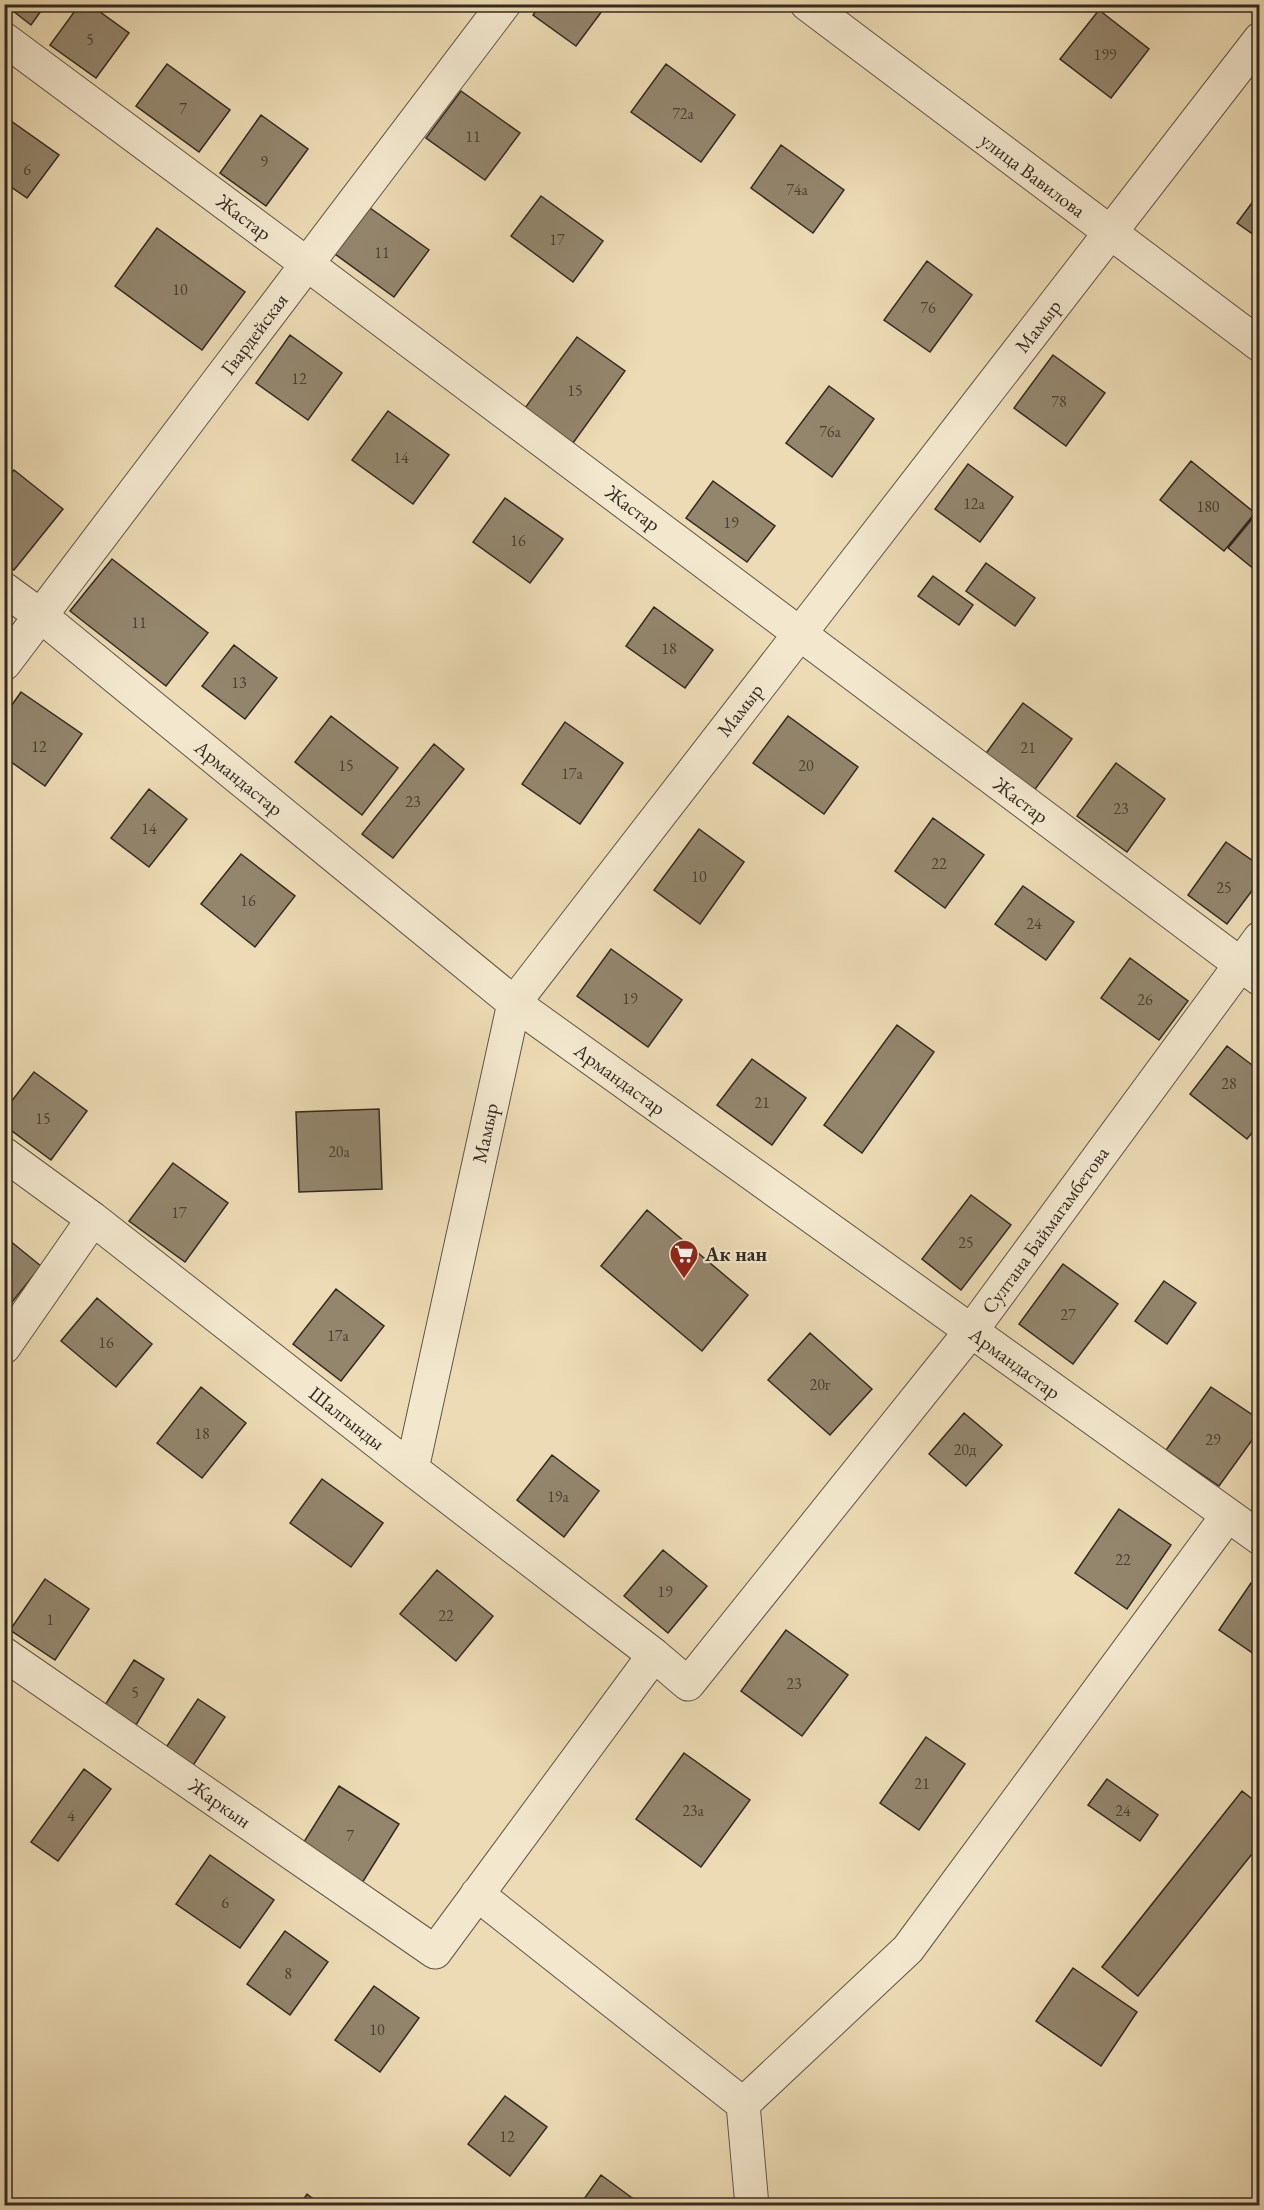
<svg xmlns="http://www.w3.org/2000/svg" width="1264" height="2210" font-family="'EB Garamond',serif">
<rect width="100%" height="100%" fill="#ecdbb4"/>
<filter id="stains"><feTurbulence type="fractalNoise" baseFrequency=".00333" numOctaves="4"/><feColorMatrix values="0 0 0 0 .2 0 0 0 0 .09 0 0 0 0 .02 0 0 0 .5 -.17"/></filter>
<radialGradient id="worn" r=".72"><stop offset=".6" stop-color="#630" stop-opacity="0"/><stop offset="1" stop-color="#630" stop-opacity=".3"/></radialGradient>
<!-- building -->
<path fill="#93866d" stroke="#322a21" stroke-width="1.5" d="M4 4H46L31 25Z
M80 4H89L129 33 96 78 50 45Z
M541 4H594L602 11 576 46 533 15Z
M1099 10 1149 49 1111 98 1060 59Z
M167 64 230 110 199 152 136 106Z
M666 64 735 115 701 162 631 112Z
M461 91 520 133 485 180 426 138Z
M261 115 308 149 266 206 220 173Z
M4 116 59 155 27 198 4 182Z
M781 145 844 190 813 233 751 188Z
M1260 192V239L1237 223Z
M541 196 603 241 573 282 511 236Z
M370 208 429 250 394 297 335 254Z
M157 228 245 292 202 350 115 286Z
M927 261 972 295 930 352 884 320Z
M290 335 342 373 308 420 256 383Z
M577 337 625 371 573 443 525 408Z
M1053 355 1105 393 1066 446 1014 408Z
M829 386 874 419 832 477 786 443Z
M388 411 449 455 413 504 352 460Z
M1191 461 1255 513 1224 551 1160 500Z
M968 464 1013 497 980 542 935 509Z
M14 470 63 509 14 570 4 562V481Z
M713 481 775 526 747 562 686 518Z
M505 498 563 539 530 583 473 542Z
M1257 513 1260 516V574L1228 548Z
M112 559 208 633 166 686 70 611Z
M986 563 1035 598 1015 626 966 591Z
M933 576 973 605 959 625 918 596Z
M654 607 713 650 685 688 626 646Z
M234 645 277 678 245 719 202 686Z
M21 692 82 734 45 786 4 757V716Z
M1023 703 1072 739 1033 792 984 756Z
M331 716 398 768 362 815 295 762Z
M788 716 858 767 824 814 753 763Z
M565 722 623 763 580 824 522 784Z
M434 744 464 769 393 858 362 834Z
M1116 763 1165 799 1127 852 1077 816Z
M149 789 187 819 149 867 111 838Z
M933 818 984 855 945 908 895 871Z
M699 829 744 862 700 924 654 890Z
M1226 842 1260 866V880L1227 924 1188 895Z
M241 854 295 896 255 947 201 904Z
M1023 886 1074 922 1046 960 995 924Z
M611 949 682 1000 648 1047 577 996Z
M1130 958 1188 1001 1159 1040 1101 998Z
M897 1025 934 1052 862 1153 824 1125Z
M1227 1046 1260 1071V1123L1247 1139 1190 1094Z
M752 1059 806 1098 772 1145 717 1105Z
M34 1072 87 1111 51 1160 4 1125V1111Z
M379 1109 382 1189 299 1192 296 1112Z
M173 1163 228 1203 185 1262 129 1221Z
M971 1195 1011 1225 961 1290 922 1259Z
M647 1210 748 1295 702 1351 601 1266Z
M4 1236 41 1266 4 1312Z
M1063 1264 1118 1304 1073 1364 1019 1324Z
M1164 1281 1196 1303 1167 1344 1135 1321Z
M336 1289 384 1326 341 1381 293 1344Z
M97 1298 152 1344 116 1387 61 1341Z
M810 1333 872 1389 830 1435 768 1380Z
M201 1387 246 1423 202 1478 157 1443Z
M1211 1387 1260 1420V1429L1219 1486 1166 1450Z
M964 1413 1002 1445 966 1486 929 1454Z
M552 1455 599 1491 564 1537 517 1500Z
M322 1479 383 1523 351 1567 290 1523Z
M1119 1509 1171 1545 1127 1609 1075 1573Z
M663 1550 707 1586 668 1633 624 1596Z
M437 1570 493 1616 456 1661 400 1614Z
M45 1579 89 1609 55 1660 10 1630Z
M1251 1583 1260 1589V1658L1219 1630Z
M786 1630 848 1675 802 1736 741 1691Z
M134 1660 164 1679 136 1725 105 1705Z
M198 1699 225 1717 190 1770 163 1752Z
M926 1737 965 1764 919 1830 880 1803Z
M684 1753 750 1800 701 1867 636 1819Z
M84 1769 111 1789 58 1861 31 1842Z
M1107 1779 1158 1815 1140 1841 1088 1805Z
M339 1786 399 1824 362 1883 302 1845Z
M1242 1791 1260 1805V1844L1138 1996 1102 1967Z
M210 1855 274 1900 240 1948 176 1904Z
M285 1931 328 1962 290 2015 247 1984Z
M1073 1968 1137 2012 1101 2066 1036 2021Z
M374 1986 419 2018 380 2072 335 2040Z
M505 2096 547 2127 510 2176 468 2144Z
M601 2175 643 2206H579Z
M307 2194 322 2206H299Z"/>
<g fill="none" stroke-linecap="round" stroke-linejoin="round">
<!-- minor casing -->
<g stroke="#605646" stroke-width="35">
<path id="minor" d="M807 4 1260 345
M4 39 307 264 1260 979
M4 589 41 616 514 1003 1260 1538
M4 664 504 4
M4 1154 93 1219 412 1469 654 1655 688 1684 971 1331 1260 938
M4 1347 93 1219
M412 1469 514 1003 1260 39
M4 1654 435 1952 654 1655
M477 1894 743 2104
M743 2104 908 1949 1228 1515
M743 2104 752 2206"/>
</g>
<!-- minor -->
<use href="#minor" stroke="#f3e8ce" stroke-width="33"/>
</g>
<!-- icons -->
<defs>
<g id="supermarket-pin" transform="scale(1.5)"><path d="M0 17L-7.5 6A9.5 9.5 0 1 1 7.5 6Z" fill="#8f2418" stroke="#f3e8ce"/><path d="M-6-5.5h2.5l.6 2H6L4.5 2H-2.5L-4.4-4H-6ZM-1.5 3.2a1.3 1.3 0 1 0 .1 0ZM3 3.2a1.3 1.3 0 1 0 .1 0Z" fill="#fff"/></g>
</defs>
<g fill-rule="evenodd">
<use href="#supermarket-pin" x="684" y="1254"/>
</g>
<g text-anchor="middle" stroke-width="4.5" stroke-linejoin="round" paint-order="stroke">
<!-- number labels -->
<g font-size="16" fill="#4a4134">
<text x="90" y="45">5</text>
<text x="1105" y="60">199</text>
<text x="183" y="114">7</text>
<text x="683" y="119">72а</text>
<text x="473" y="142">11</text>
<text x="264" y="167">9</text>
<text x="27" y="175">6</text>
<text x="797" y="195">74а</text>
<text x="557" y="245">17</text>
<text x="382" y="258">11</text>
<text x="180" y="295">10</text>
<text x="928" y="313">76</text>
<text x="299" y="384">12</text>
<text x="575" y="396">15</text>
<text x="1059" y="407">78</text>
<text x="830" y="437">76а</text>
<text x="401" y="463">14</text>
<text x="974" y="509">12а</text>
<text x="1208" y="512">180</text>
<text x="731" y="528">19</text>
<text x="518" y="546">16</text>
<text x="139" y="628">11</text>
<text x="669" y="654">18</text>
<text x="239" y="688">13</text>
<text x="39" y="752">12</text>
<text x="1028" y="753">21</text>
<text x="346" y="771">15</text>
<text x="806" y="771">20</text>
<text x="572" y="779">17а</text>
<text x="413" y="807">23</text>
<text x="1121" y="814">23</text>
<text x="149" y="834">14</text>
<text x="939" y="869">22</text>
<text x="699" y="882">10</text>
<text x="1224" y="893">25</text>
<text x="248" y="906">16</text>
<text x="1034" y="929">24</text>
<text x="630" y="1004">19</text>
<text x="1145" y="1005">26</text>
<text x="1229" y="1089">28</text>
<text x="762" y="1108">21</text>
<text x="43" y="1124">15</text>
<text x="339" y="1157">20а</text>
<text x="179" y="1218">17</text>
<text x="966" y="1248">25</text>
<text x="1068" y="1320">27</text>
<text x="338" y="1341">17а</text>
<text x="106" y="1348">16</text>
<text x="820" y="1390">20г</text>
<text x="202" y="1439">18</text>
<text x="1213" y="1445">29</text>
<text x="965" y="1455">20д</text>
<text x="558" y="1502">19а</text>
<text x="1123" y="1565">22</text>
<text x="665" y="1597">19</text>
<text x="446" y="1621">22</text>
<text x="50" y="1625">1</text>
<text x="794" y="1689">23</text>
<text x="135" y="1698">5</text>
<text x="922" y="1789">21</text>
<text x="693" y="1816">23а</text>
<text x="1123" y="1816">24</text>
<text x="71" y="1821">4</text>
<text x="350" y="1841">7</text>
<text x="225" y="1908">6</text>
<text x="288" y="1979">8</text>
<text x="377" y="2035">10</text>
<text x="507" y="2142">12</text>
</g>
<!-- street labels -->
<g font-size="20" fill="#322a21" stroke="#f3e8ce">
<text transform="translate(1033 175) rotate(37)" y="7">улица Вавилова</text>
<text transform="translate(244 217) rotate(37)" y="7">Жастар</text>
<text transform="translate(1038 326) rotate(-52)" y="7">Мамыр</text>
<text transform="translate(254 334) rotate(-53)" y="7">Гвардейская</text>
<text transform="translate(633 508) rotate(37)" y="7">Жастар</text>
<text transform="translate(740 710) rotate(-52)" y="7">Мамыр</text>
<text transform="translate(239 778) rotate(39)" y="7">Армандастар</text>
<text transform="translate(1021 800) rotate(37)" y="7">Жастар</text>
<text transform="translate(620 1079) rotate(36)" y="7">Армандастар</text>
<text transform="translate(485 1133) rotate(-78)" y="7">Мамыр</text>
<text transform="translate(1045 1230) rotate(-54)" y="7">Султана Баймагамбетова</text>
<text transform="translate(1015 1363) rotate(36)" y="7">Армандастар</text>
<text transform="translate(347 1418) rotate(38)" y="7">Шалгынды</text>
<text transform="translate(220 1803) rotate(35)" y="7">Жаркын</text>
</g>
<!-- poi labels -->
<g font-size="20" font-weight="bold" fill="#322a21" stroke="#f3e8ce" text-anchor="start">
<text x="705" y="1261">Ак нан</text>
</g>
</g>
<!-- margin -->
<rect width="1264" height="2210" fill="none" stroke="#ecdbb4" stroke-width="24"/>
<rect x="6" y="6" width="1252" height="2198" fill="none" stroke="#322a21" stroke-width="3"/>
<rect x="12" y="12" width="1240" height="2186" fill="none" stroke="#322a21" stroke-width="1.5"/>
<rect width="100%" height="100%" filter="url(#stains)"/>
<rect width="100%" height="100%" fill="url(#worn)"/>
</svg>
